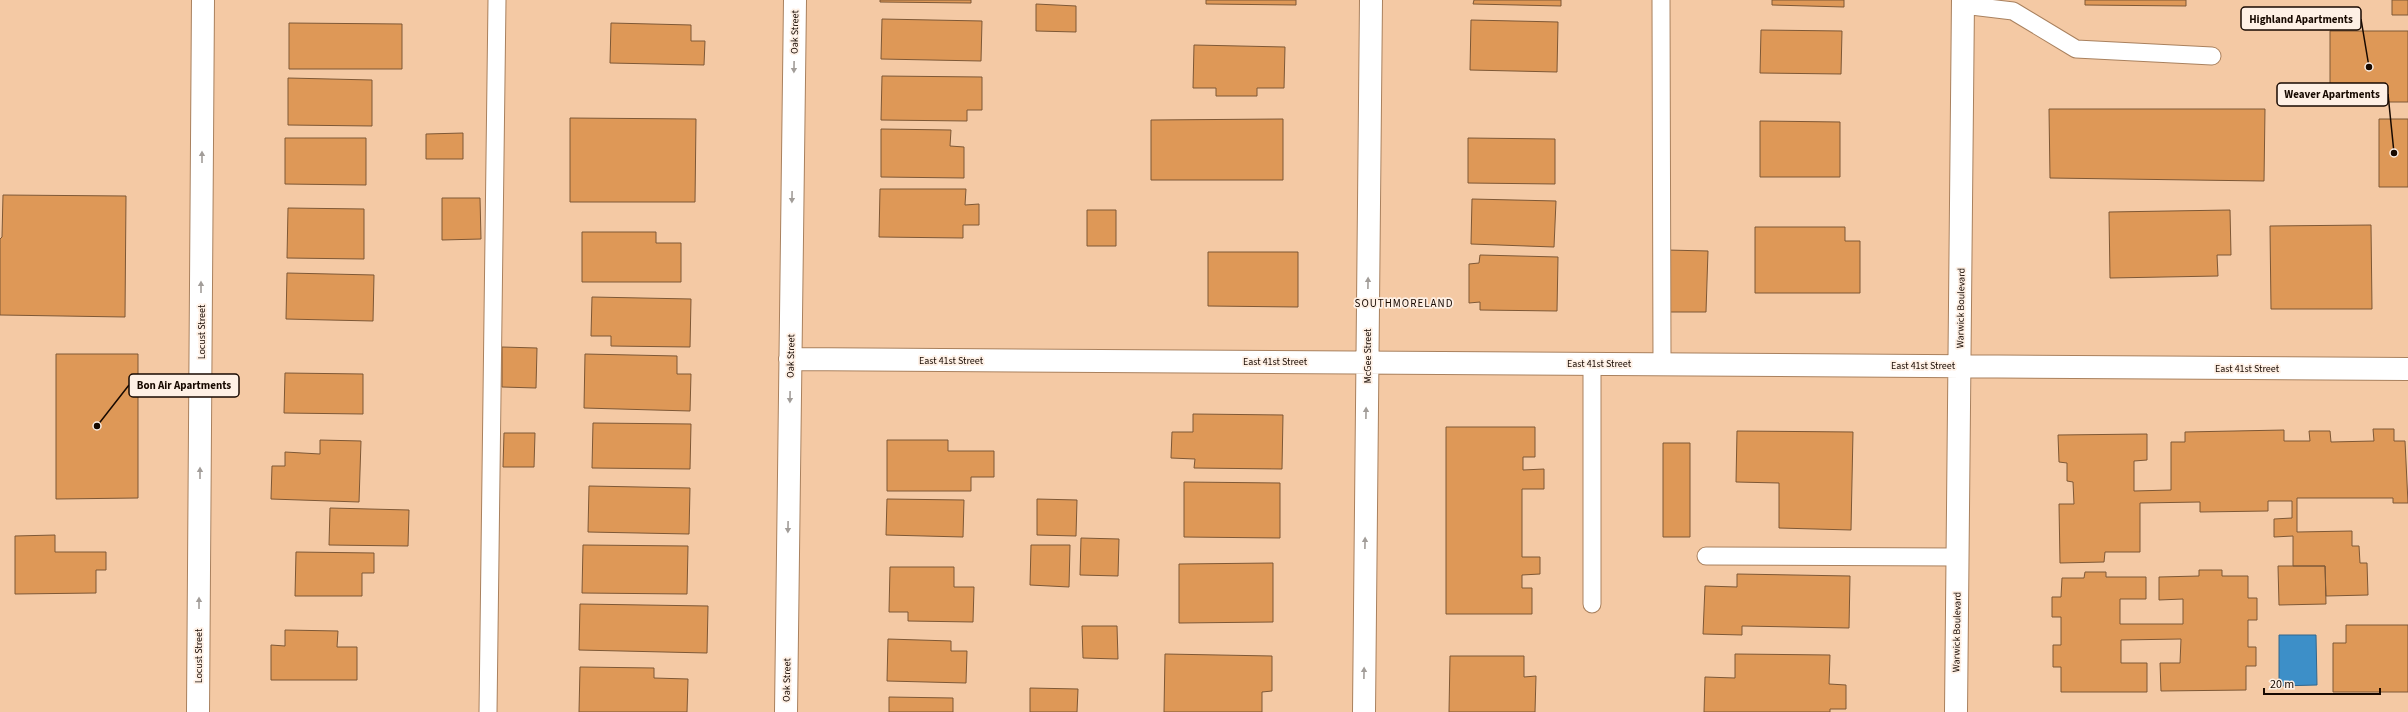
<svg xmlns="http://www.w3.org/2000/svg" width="2408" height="712" font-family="'Source Sans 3',sans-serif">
<rect width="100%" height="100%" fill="#f4c9a4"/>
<!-- water -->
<path fill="#3d8fc8" stroke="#32678c" d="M2279 635H2316L2317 685 2279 686Z"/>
<!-- building -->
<path fill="#de9857" stroke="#7e5836" d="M880 0H971V3L880 2Z
M1206 0H1296V5L1206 4Z
M1474 0H1561V6L1473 4Z
M1772 0H1844V7L1772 5Z
M2085 0H2186V6L2085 5Z
M2392 0H2408V15H2392Z
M1036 4 1076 6V32L1036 31Z
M882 19 982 21 981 61 881 59Z
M1471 20 1558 22 1557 72 1470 70Z
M289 23 402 24V69H289Z
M611 23 691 25V41H705L704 65 610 63Z
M1761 30 1842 31 1841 74 1760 73Z
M2330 31H2408V102H2330Z
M1194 45 1285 47 1284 88H1257V96H1216V88H1193Z
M882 76 982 77V110H967V121L881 120Z
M288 78 372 80V126L288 125Z
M2049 109H2265L2264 181 2050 178Z
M570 118 696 119 695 202H570Z
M1283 119V180H1151V120Z
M2379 119H2408V187H2379Z
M1760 121 1840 122V177H1760Z
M881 129 951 130 950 146 964 147V178L881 177Z
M463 133V159H426V134Z
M285 138H366V185L285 184Z
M1468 138 1555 139V184L1468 183Z
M880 189H966L965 205 979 204V225H963V238L879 237Z
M3 195 126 196 125 317 0 315V239L2 237Z
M442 198H480L481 239 442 240Z
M1472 199 1556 201 1554 247 1471 244Z
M288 208 364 209V259L287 258Z
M1087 210H1116V246H1087Z
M2230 210 2231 255H2217L2218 276 2110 278 2109 212Z
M2371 225 2372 309H2271L2270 226Z
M1755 227H1845V241H1860V293H1755Z
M582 232H656V243H681V282H582Z
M1667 250 1708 251 1706 312H1666Z
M1208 252H1298V307L1208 306Z
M1480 255 1558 257 1557 311 1480 310V302L1469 303V264L1479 263Z
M287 273 374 275 373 321 286 319Z
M592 297 691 299 690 347 611 346V336H591Z
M502 347 537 348 536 388 502 387Z
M56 354H138V498L56 499Z
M585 354 677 356V374H691L690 411 584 408Z
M285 373 363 374V414L284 413Z
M1193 414 1283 415 1282 469 1194 468 1195 459 1171 458 1172 432H1193Z
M593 423 691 424 690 469 592 468Z
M1446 427H1535V457H1523V470L1544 469V489H1522V557H1540V574L1522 575V588H1532V614H1446Z
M2373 429H2394V441H2405L2408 503H2393V498H2297V532L2352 531V546H2359L2360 563H2367L2368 595 2326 596 2325 566H2293V536L2274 537V519L2292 518V501H2268V511L2200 512V502L2140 503V552H2105L2104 562 2060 563 2059 504H2074L2073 482 2067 481V463L2059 462 2058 435 2147 434V460L2134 461V491L2171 490V442H2185V432L2284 430V441H2310L2309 431H2330L2331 442 2374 441Z
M1737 431 1853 432 1851 530 1779 528V483L1736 482Z
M504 433H535L534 467H503Z
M320 440 361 441 359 502 271 499 272 466H285V452L320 454Z
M887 440H948V451H994V477H971V491H887Z
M1663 443H1690V537H1663Z
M1184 482 1280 483V538L1184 537Z
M589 486 690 488 689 534 588 532Z
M887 499 964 500 963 537 886 535Z
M1037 499 1077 500 1076 536 1037 535Z
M330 508 409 510 408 546 329 545Z
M55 535V552H106V570H96V593L15 594V536Z
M1081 538 1119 539 1118 576 1080 575Z
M583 545 688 546 687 594 582 593Z
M1031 545H1070L1069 587 1030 585Z
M296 552 374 553V573H362V596H295Z
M1273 563V622L1179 623V564Z
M2278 566H2325L2326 604 2279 605Z
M890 567H954V587H974L973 622 908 621V612H889Z
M2199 570H2222V576H2248V598H2257V620H2248V647H2256V666H2246V690L2161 691 2160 663H2180L2181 639 2121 640V663H2147V692H2061V667H2053V645H2061V617H2052V597H2061L2062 578H2084L2085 572H2106V577H2146V599H2120V624H2183V599L2159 600V577L2199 576Z
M1737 574 1850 576 1849 628 1742 626V635L1703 634 1705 586 1737 587Z
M580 604 708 606 707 653 579 650Z
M2346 625H2408V692H2333V643H2346Z
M1082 626H1117L1118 659 1083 658Z
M285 630 338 631 337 647H357V680H271V645L285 646Z
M888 639 951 641V651H967L966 683 887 681Z
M1165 654 1272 656V691L1262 692V712H1164Z
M1735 654 1830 655 1829 684 1846 685V709H1830V712H1704L1705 677 1735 678Z
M1450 656H1524V677L1536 676 1535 712H1449Z
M580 667 654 668V678L688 679 687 712H579Z
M1030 688 1078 689 1077 712H1030Z
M889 697 953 698V712H889Z"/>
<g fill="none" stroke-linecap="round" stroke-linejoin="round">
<!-- service casing -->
<g stroke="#a9815e" stroke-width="19">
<path id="service" d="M1661 0 1662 363
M1963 5 2013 11 2076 49 2212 56
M1706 556 1957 557
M1592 604V363
M488 712 497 0"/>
</g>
<!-- minor casing -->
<g stroke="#a9815e" stroke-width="24">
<path id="minor" d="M790 359 2408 369
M198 712 203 0
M786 712 795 0
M1364 712 1371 0
M1956 712 1963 0"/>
</g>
<!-- service -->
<use href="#service" stroke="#fff" stroke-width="17"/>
<!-- minor -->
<use href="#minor" stroke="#fff" stroke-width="22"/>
</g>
<!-- one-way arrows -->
<defs><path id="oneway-solid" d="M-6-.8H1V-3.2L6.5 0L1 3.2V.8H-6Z"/></defs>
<g fill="#a29d99">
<use href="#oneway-solid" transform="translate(794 67) rotate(91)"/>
<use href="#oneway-solid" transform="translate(202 157) rotate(-90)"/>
<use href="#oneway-solid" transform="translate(792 197) rotate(91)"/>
<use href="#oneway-solid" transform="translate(1368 283) rotate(-89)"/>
<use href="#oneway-solid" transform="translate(201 287) rotate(-90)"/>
<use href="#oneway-solid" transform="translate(790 397) rotate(91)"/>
<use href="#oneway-solid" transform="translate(1366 413) rotate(-89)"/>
<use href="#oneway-solid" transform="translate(200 473) rotate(-90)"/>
<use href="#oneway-solid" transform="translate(788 527) rotate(91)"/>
<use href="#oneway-solid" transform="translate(1365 543) rotate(-89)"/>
<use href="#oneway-solid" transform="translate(199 603) rotate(-90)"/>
<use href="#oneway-solid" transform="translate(1364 673) rotate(-89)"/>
</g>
<g text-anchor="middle" stroke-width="3.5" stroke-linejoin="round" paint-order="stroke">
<!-- street labels -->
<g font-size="10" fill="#170900" stroke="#fef0e5">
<text transform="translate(794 32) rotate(-89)" y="4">Oak Street</text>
<text transform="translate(1960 308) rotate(-89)" y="4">Warwick Boulevard</text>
<text transform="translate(201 332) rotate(-90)" y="4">Locust Street</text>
<text transform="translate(790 356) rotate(-89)" y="4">Oak Street</text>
<text transform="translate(1367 356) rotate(-90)" y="4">McGee Street</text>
<text x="951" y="364">East 41st Street</text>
<text x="1275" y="365">East 41st Street</text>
<text x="1599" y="367">East 41st Street</text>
<text x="1923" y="369">East 41st Street</text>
<text x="2247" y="372">East 41st Street</text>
<text transform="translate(1956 632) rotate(-89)" y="4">Warwick Boulevard</text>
<text transform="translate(198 656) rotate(-90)" y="4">Locust Street</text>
<text transform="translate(786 680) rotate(-89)" y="4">Oak Street</text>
</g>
<!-- neighbourhood labels -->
<g font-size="11" letter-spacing="1" fill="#170900" stroke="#fef0e5">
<text x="1404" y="307">SOUTHMORELAND</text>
</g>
</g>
<!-- callouts -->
<path fill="none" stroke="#170900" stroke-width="1.5" d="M2369 67L2361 19M2394 153L2388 94M97 426L129 385"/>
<g fill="#170900" stroke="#fef0e5" stroke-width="1.5">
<circle cx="2369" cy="67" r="4"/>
<circle cx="2394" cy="153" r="4"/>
<circle cx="97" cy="426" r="4"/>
</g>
<g fill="#fef0e5" stroke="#170900" stroke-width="1.5">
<rect x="2241" y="7" width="120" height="23" rx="4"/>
<rect x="2277" y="83" width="111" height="23" rx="4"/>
<rect x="129" y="374" width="110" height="23" rx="4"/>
</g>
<g font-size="11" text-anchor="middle" font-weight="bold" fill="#170900">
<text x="2301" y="23">Highland Apartments</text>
<text x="2332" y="98">Weaver Apartments</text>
<text x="184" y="389">Bon Air Apartments</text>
</g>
<!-- scale -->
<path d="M2264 688v6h116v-6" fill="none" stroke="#170900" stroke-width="2"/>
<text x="2270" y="688" font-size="12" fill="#170900" stroke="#fef0e5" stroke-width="3" paint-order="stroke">20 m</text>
</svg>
